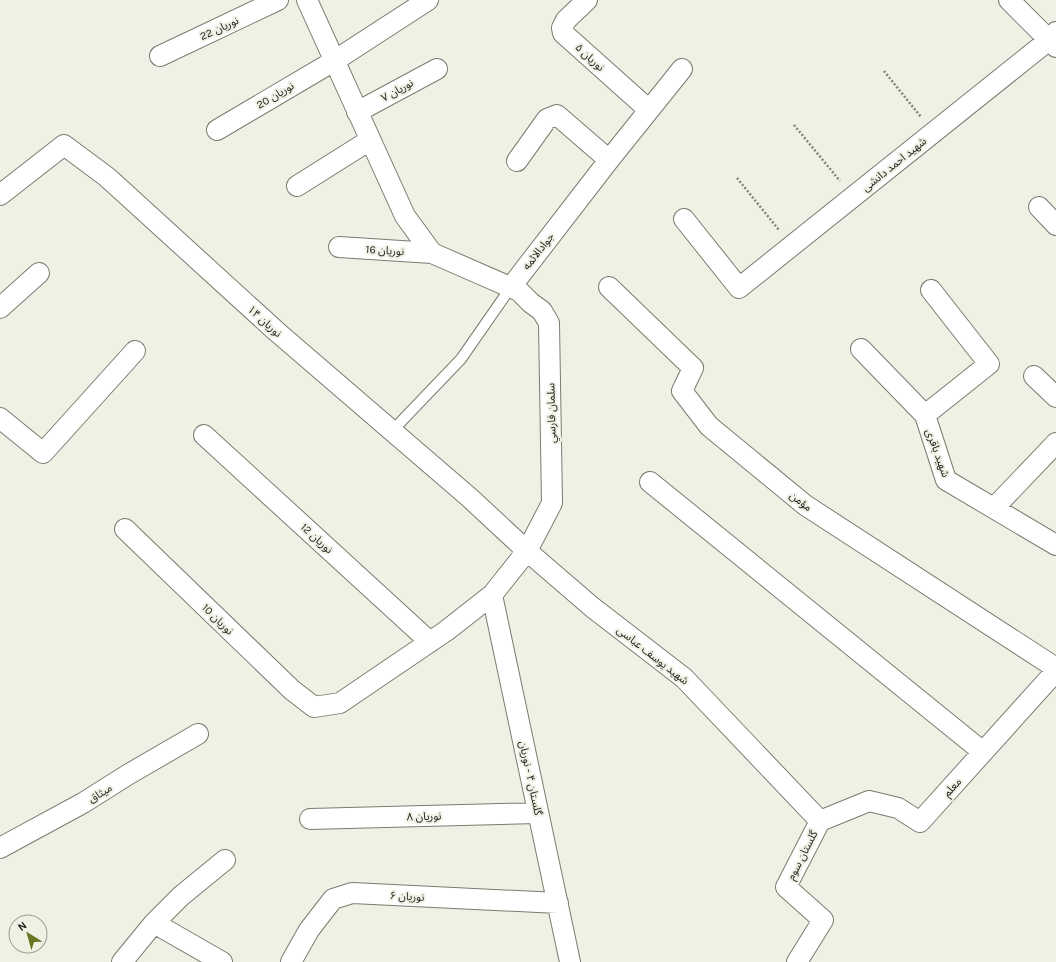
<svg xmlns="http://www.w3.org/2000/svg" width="1056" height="962" font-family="Karla,'Noto Sans Arabic',sans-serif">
<rect width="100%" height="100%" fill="#eef2e4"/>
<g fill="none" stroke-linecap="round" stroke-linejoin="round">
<!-- lane casing -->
<g stroke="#797c6f" stroke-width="12">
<path id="lane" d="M392 431 461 359 511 287"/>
</g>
<!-- street casing -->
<g stroke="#797c6f" stroke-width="22">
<path id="street" d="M587 0 566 20 562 28 563 33 649 110
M1009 0 1056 47
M160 56 278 0
M357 112 437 69
M217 130 334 61 428 0
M517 161 547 119 557 115 609 160
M297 186 370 140
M0 195 64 145 107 177 276 331 470 498 527 551 592 607 684 678 820 821
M1039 207 1056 225
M684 219 739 288 1049 40 1056 32
M339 247 432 253
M511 287 609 160 682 69
M609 287 693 368 682 391 709 426 805 505 1056 668
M0 308 39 273
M861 349 925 415 946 480 1056 545
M1034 376 1056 397
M925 415 989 364 931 290
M0 418 43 453 135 351
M204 435 430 642
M650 482 983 752
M994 508 1056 443
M125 529 292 690 314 707 340 703 446 631 492 595 527 551 552 503 549 323 542 311 531 303 519 291 432 253 405 216 307 0
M492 595 570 962
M310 819 538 813
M820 821 869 801 898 808 920 822 1056 671
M0 848 83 803 129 774 198 734
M154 923 222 962
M122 962 154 923 181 896 225 860
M291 962 309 930 333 899 352 893 558 903
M797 962 823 920 786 887 820 821"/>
</g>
<!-- path -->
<path stroke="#81847b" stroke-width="2.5" stroke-dasharray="2 2" stroke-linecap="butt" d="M884 71 921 117
M794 125 840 181
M737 178 779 230"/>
<!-- lane -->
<use href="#lane" stroke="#fff" stroke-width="10"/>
<!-- street -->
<use href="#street" stroke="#fff" stroke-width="20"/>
</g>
<g text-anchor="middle" stroke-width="4" stroke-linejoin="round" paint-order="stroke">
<!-- street labels -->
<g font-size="11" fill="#1d1f1a" stroke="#eef2e4">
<text transform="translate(219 28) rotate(-25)" y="4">نوریان 22</text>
<text transform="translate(590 57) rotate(42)" y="4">نوریان ۵</text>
<text transform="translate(397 90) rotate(-29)" y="4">نوریان ۷</text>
<text transform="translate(275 95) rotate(-31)" y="4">نوریان 20</text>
<text transform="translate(894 164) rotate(-39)" y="4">شهید احمد دانشی</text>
<text transform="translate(385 250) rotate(4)" y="4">نوریان 16</text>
<text transform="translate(538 251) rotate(-52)" y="4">جوادالائمه</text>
<text transform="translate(265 321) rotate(42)" y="4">نوریان ۱۴</text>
<text transform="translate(551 413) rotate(-91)" y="4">سلمان فارسي</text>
<text transform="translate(938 453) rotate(70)" y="4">شهید باقری</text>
<text transform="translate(801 501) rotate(37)" y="4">مؤمن</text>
<text transform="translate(317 538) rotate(42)" y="4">نوریان 12</text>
<text transform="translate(218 619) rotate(44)" y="4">نوریان 10</text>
<text transform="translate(653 655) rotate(38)" y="4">شهید یوسف عباسی</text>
<text transform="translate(531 778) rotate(78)" y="4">گلستان ۴ - نوریان</text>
<text transform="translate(952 787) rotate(-48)" y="4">معلم</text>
<text transform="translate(100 793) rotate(-32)" y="4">ميثاق</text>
<text transform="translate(424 816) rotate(-2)" y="4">نوریان ۸</text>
<text transform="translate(802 855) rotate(-63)" y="4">گلستان سوم</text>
<text transform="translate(407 896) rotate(3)" y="4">نوریان ۶</text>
</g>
</g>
<!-- north arrow -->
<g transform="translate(28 934) rotate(323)"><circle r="19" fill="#eef2e4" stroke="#9a9e93"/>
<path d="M0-3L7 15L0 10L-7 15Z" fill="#677623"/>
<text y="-6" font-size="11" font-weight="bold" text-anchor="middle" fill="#1d1f1a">N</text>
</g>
</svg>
